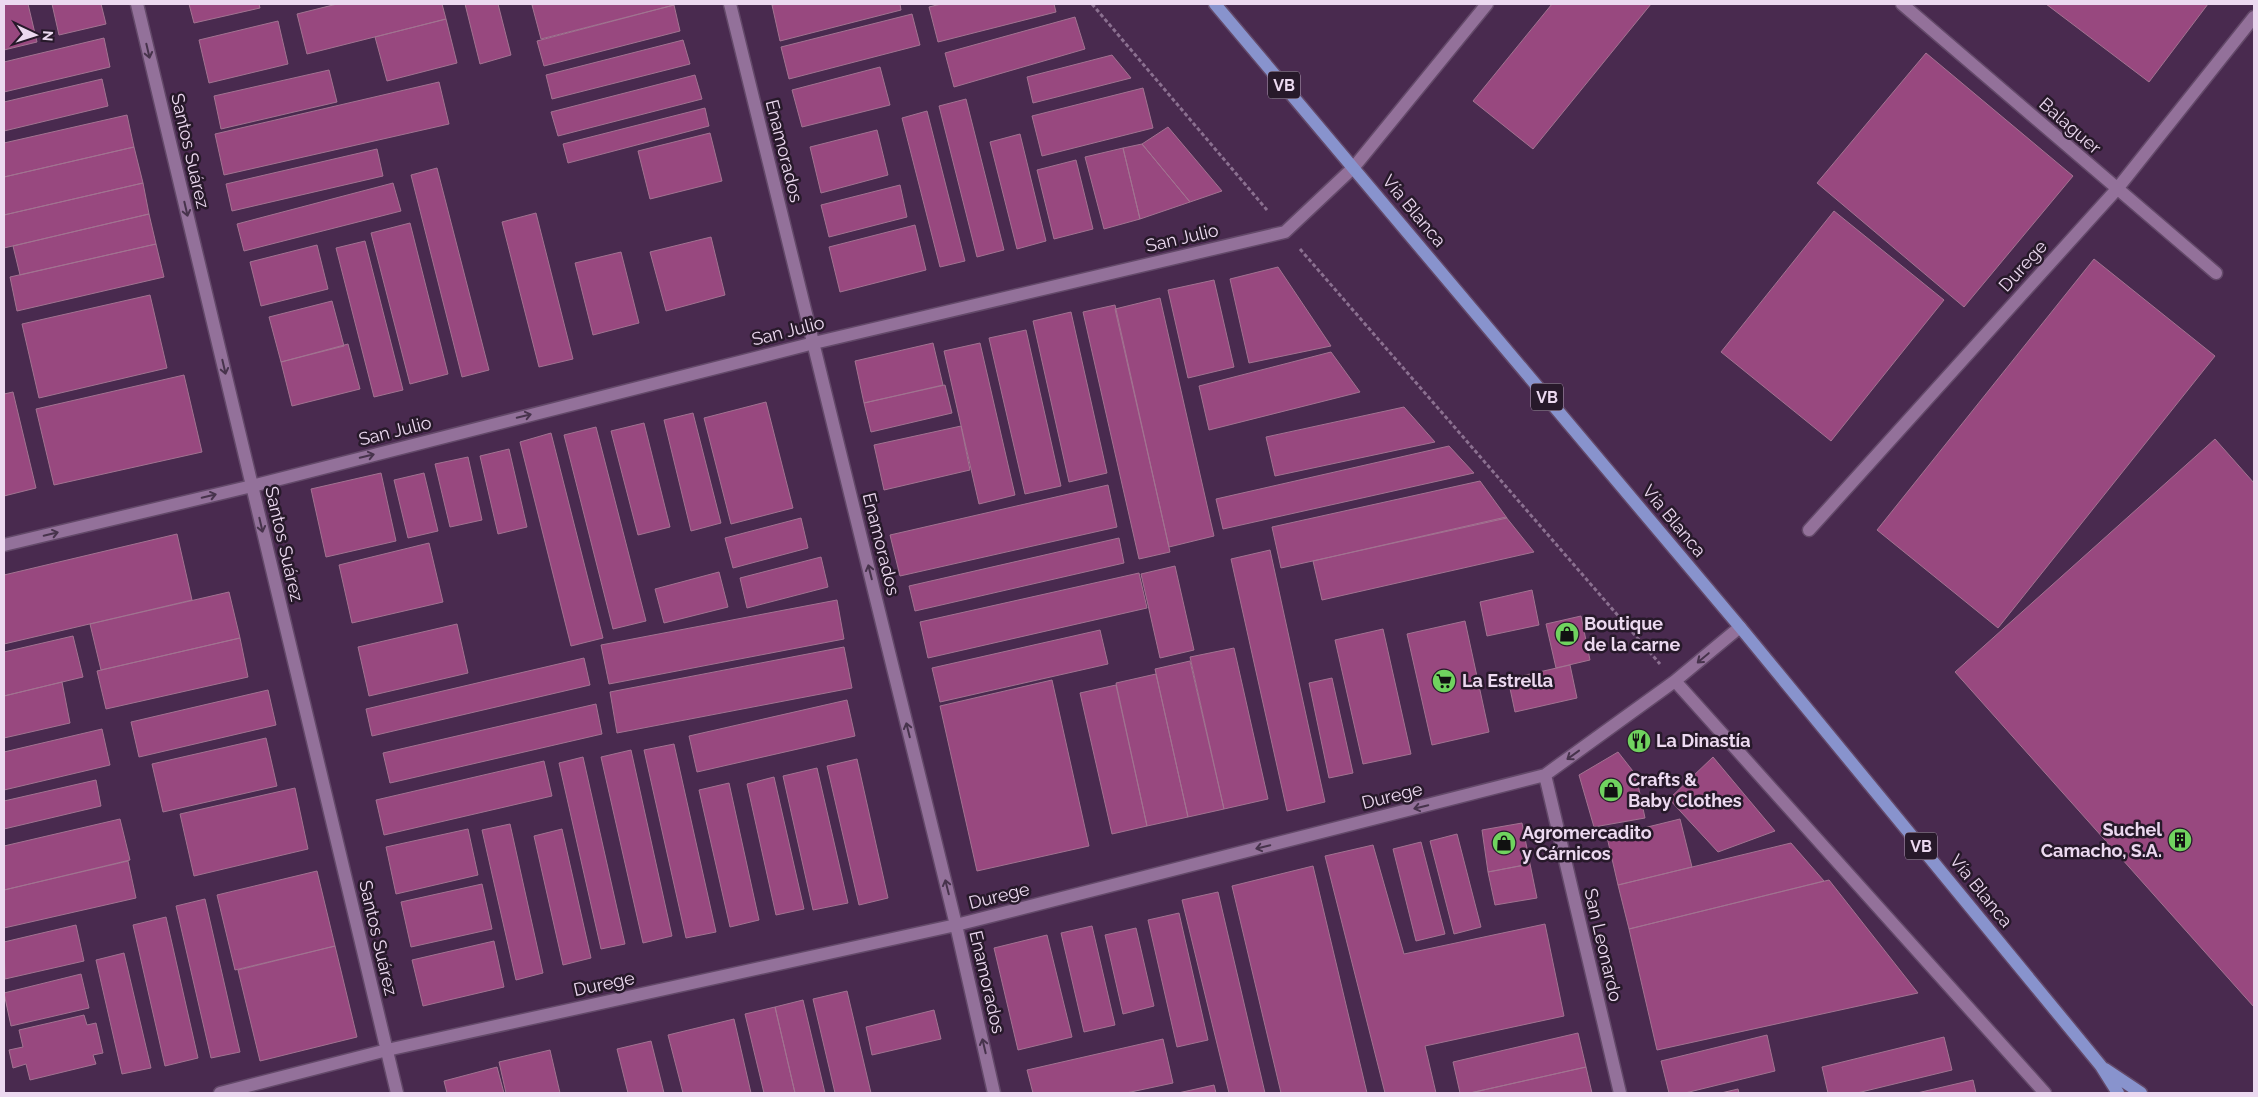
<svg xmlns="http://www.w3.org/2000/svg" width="2258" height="1097" font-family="Raleway,sans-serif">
<rect width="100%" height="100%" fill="#492a4f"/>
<!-- building -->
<path fill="#98487f" stroke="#a27391" d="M4 4H28L37 42 4 50Z
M52 4H101L106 24 59 35Z
M189 4H262H259L260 8 194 23Z
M337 4H442L446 19 307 54 297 14Z
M465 4H498L511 55 480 64Z
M536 4H673L674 5 541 39 532 5Z
M778 4H900L901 10 780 41 772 5Z
M941 4H1054L1056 12 938 42 929 7Z
M1552 4H1651L1533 149 1473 101Z
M2046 4H2208L2149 82Z
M674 5 680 31 544 66 537 41Z
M912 14 920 45 789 79 781 47Z
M1075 17 1085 49 954 87 945 53Z
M446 19 457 63 387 81 375 37Z
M278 21 288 64 209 83 199 40Z
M104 38 110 67 4 92V62Z
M683 40 690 64 552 99 546 75Z
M1926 53 2073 176 1964 307 1817 183Z
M1112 55 1131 78 1033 103 1027 77Z
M880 67 890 105 802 127 792 90Z
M329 70 337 102 221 129 214 96Z
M695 75 702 99 558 136 551 112Z
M102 79 108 106 4 131V102Z
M439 82 449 124 224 175 215 134Z
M1143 88 1153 128 1042 156 1032 116Z
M966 99 1004 250 977 257 939 106Z
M705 108 709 126 568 163 563 144Z
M927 111 965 261 940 267 902 118Z
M127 115 134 147 4 177V143Z
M1168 127 1222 191 1190 202 1142 144Z
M877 130 888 175 821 193 810 147Z
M710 133 722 181 650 199 638 151Z
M1020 134 1046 241 1017 249 990 142Z
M1142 144 1190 202 1140 219 1123 148Z
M134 147 143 183 4 215V177Z
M1123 148 1140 219 1104 229 1085 157Z
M377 149 383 176 232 211 226 184Z
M1076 160 1093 229 1054 239 1037 170Z
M437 168 489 370 462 377 411 175Z
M143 183 149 214 4 248V215Z
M393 183 401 211 244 251 237 224Z
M900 185 907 217 829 237 821 205Z
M1834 211 1944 300 1831 441 1721 352Z
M536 213 573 359 539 367 502 222Z
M149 214 156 244 20 275 13 246Z
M410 223 448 374 410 384 371 233Z
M915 225 926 270 840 292 829 247Z
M711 237 725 295 666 311 650 252Z
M365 241 403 390 374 397 336 248Z
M156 244 164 277 17 311 10 277Z
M317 245 328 289 261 306 250 262Z
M621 252 639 323 593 335 575 263Z
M2094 259 2215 356 1998 628 1877 530Z
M1278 267 1331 346 1249 363 1230 279Z
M1214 280 1234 367 1188 378 1168 290Z
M150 295 167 368 39 398 22 324Z
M1160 298 1214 536 1169 547 1115 309Z
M332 301 344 346 281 362 269 317Z
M1115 305 1170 552 1139 559 1083 312Z
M1071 312 1107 473 1069 482 1033 321Z
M1026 330 1061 486 1025 494 989 338Z
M933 343 943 385 864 403 855 361Z
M980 343 1015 495 979 504 944 351Z
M348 344 360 389 292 406 281 362Z
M1331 352 1360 392 1209 430 1199 386Z
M184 375 202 452 54 485 36 409Z
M945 385 952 413 871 432 864 403Z
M13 392 36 488 4 496V394Z
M766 402 793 508 731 524 704 418Z
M1404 407 1435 442 1275 476 1266 437Z
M693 413 721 523 691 531 664 420Z
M644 423 670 527 638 535 611 431Z
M961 426 970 470 884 490 874 445Z
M596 427 646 621 613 629 564 435Z
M551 433 603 638 571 646 520 442Z
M2215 439 2254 483V1007L1955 672Z
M1449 446 1474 473 1223 529 1216 499Z
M509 449 527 527 498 534 480 456Z
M468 457 482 520 450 527 435 464Z
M381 473 396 541 326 557 311 489Z
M424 473 438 531 408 538 394 480Z
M1480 481 1507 518 1281 568 1272 527Z
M1108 485 1117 527 900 576 890 535Z
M1506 517 1534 552 1322 600 1313 561Z
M801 518 808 548 733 568 725 538Z
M177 534 192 600 4 644V575Z
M1119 538 1124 563 915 611 909 586Z
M429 543 443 602 352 623 339 565Z
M1270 550 1325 802 1287 811 1231 559Z
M821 557 828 587 747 608 740 578Z
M1175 566 1194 650 1160 658 1141 574Z
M719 572 728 607 664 623 655 589Z
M1139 573 1147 608 928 658 920 622Z
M1532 590 1539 625 1487 636 1480 602Z
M229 592 240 638 101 670 90 624Z
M837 600 844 639 609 684 601 645Z
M1581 616 1590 660 1556 668 1546 624Z
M1465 621 1489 732 1432 745 1407 634Z
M457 624 468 673 369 696 358 647Z
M1383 629 1411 754 1363 764 1335 640Z
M1100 630 1108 664 940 702 932 668Z
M73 636 83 677 4 696V652Z
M240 638 248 677 106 709 97 671Z
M844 647 852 688 617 733 610 692Z
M1234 648 1268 799 1224 809 1190 657Z
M584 658 590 685 372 736 366 709Z
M1190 661 1224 809 1188 817 1155 669Z
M1570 665 1577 698 1515 712 1508 679Z
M1156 674 1188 817 1147 826 1116 683Z
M1332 678 1353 773 1329 778 1309 683Z
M1052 680 1089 846 977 871 940 706Z
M62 682 70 723 4 738V696Z
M1116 685 1147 826 1112 834 1080 693Z
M268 690 276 725 139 757 131 722Z
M847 700 855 736 697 772 689 736Z
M596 704 602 734 390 783 383 753Z
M102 729 110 765 4 790V752Z
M266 738 277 786 163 812 152 764Z
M674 744 716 932 686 938 644 750Z
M631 750 672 936 643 943 601 757Z
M1618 752 1636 775 1645 818 1594 827 1579 775Z
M583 757 625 944 601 949 559 763Z
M1713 757 1775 831 1718 852 1669 799Z
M857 759 888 898 859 905 827 766Z
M544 761 552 796 384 835 376 800Z
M817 768 848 903 813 910 783 776Z
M774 777 804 909 776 915 747 784Z
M96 780 101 806 4 829V801Z
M729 783 759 920 730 927 699 790Z
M295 788 308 849 194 876 180 814Z
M120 819 130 860 4 890V846Z
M1680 819 1692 867 1618 885 1607 837Z
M1522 823 1530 864 1488 872 1482 830Z
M510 824 543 973 516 980 482 830Z
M468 829 478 875 396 894 386 847Z
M562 829 591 958 563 965 534 836Z
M1457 834 1481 927 1454 934 1430 841Z
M1421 842 1445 934 1416 941 1393 849Z
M1791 843 1824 881 1629 929 1618 885Z
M1373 845 1404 954 1545 924 1564 1016 1425 1046 1436 1093H1385L1325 856Z
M128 861 136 898 4 928V890Z
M1530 864 1537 898 1495 905 1488 872Z
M1313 866 1367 1093H1281L1232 886Z
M317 871 335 946 235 970 217 895Z
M1829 880 1918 993 1657 1050 1629 929Z
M482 884 492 929 411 947 401 902Z
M1218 892 1265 1093H1229L1182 900Z
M205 899 240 1052 211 1058 176 906Z
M1179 913 1208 1040 1177 1047 1148 920Z
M166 917 198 1058 165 1066 133 925Z
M76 925 84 961 5 979 4 942Z
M1092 926 1115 1025 1084 1032 1061 933Z
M1136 928 1154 1006 1123 1014 1105 935Z
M1047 935 1072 1037 1018 1050 994 948Z
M494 941 504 987 423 1006 412 960Z
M335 946 357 1037 260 1061 238 970Z
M124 953 151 1068 122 1074 96 960Z
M81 974 89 1008 11 1026 4 993Z
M847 991 871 1093H835L813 999Z
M803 1000 825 1093H795L775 1007Z
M775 1007 795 1093H764L745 1014Z
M934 1010 941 1039 872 1055 866 1027Z
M84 1015 87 1025 96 1023 103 1053 93 1055 96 1064 30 1080 26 1064 13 1068 9 1050 23 1047 19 1030Z
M734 1019 751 1093H683L668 1035Z
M1578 1033 1586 1067 1470 1093H1460L1453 1062Z
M1767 1035 1775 1071 1685 1093H1669L1661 1061Z
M1944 1037 1952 1070 1857 1093H1828L1822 1067Z
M1163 1039 1173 1083 1126 1093H1033L1027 1070Z
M651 1041 664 1093H628L617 1049Z
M550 1050 560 1093H506L499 1062Z
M497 1067 504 1093H447L444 1081Z
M1586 1067 1592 1093H1470Z
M1973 1080 1976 1093H1917Z
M1214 1085 1216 1093H1178Z
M1738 1089 1739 1093H1721Z"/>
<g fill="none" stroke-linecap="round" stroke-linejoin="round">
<!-- minor casing -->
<g stroke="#634969" stroke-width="15">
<path id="minor" d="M137 4 397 1093
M730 4 956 925 994 1093
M1902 4 2216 273
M1809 530 2117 189 2254 17
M4 545 252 486 814 343 1285 232 1354 167 1487 4
M1675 681 2045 1093
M1545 775 1620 1093
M220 1093 387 1050 956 925 1545 775 1675 681 1740 627"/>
</g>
<!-- major casing -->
<g stroke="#634969" stroke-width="15">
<path id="major" d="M1215 4 1740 627 2101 1066 2118 1093
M2105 1069 2141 1093"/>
</g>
<!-- path -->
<path stroke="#8b7090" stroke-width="3" stroke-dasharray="4 2.5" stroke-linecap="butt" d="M1092 4 1267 210
M1300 249 1660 664"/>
<!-- minor -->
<use href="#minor" stroke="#93719a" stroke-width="12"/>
<!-- major -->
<use href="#major" stroke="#8893cd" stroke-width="12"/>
</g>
<!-- one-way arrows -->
<defs><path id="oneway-shaft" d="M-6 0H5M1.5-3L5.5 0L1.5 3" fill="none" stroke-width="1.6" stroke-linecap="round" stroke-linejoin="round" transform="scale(1.25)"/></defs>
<g stroke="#47334c">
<use href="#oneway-shaft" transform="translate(148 51) rotate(77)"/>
<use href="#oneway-shaft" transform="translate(186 209) rotate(77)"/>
<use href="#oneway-shaft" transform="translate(224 367) rotate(77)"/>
<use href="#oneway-shaft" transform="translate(524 416) rotate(-14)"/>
<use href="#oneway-shaft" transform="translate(367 456) rotate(-14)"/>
<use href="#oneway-shaft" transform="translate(209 496) rotate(-13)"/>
<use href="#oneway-shaft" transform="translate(261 525) rotate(77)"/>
<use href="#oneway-shaft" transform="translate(51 534) rotate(-13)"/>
<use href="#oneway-shaft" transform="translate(870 572) rotate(-104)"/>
<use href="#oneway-shaft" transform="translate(1703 658) rotate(140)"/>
<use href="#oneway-shaft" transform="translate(908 730) rotate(-104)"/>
<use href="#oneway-shaft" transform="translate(1573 755) rotate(144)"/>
<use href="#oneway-shaft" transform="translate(1421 807) rotate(166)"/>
<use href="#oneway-shaft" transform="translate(1263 847) rotate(166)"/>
<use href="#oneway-shaft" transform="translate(947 887) rotate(-104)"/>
<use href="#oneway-shaft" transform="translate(984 1046) rotate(-103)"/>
</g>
<!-- icons -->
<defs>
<g id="shop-disc" transform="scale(1.25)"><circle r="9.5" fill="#70d35f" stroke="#27192a"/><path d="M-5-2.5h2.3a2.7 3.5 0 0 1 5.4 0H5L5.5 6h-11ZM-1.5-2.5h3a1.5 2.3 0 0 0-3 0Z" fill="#111"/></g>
<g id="supermarket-disc" transform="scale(1.25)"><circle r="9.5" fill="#70d35f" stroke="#27192a"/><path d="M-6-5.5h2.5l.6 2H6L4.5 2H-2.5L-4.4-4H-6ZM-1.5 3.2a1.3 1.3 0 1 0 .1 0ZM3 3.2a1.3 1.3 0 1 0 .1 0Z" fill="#111"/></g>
<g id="restaurant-disc" transform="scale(1.25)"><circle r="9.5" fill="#70d35f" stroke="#27192a"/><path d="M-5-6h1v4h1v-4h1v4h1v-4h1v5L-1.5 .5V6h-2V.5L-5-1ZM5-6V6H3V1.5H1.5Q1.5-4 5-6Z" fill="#111"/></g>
<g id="building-disc" transform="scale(1.25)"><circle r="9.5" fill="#70d35f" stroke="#27192a"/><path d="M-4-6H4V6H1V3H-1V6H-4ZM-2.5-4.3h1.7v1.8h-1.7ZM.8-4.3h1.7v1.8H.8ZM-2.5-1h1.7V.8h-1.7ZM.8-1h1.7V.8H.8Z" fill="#111"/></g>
</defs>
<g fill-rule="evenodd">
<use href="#shop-disc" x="1567" y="634"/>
<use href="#supermarket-disc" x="1444" y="681"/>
<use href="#restaurant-disc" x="1639" y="741"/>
<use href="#shop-disc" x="1611" y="790"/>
<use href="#building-disc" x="2180" y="840"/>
<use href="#shop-disc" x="1504" y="843"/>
</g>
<g text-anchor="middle" stroke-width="5" stroke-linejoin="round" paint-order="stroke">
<!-- shield labels -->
<g fill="#27192a" stroke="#b19fb5" stroke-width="1">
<rect x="1268" y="71.5" width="32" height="27" rx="4"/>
<rect x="1531" y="383.5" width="32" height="27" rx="4"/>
<rect x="1905" y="832.5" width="32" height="27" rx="4"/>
</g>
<g font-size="16" font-weight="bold" fill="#ecd9f0">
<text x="1284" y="91">VB</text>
<text x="1547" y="403">VB</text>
<text x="1921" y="852">VB</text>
</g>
<!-- street labels -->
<g font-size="18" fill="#ecd9f0" stroke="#27192a">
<text transform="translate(2070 126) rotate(41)" y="6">Balaguer</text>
<text transform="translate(190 151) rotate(77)" y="6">Santos Suárez</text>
<text transform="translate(784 151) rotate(76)" y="6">Enamorados</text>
<text transform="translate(1414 211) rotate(50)" y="6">Vía Blanca</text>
<text transform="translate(1182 238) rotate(-13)" y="6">San Julio</text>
<text transform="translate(2023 266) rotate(-48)" y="6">Durege</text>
<text transform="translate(788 331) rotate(-14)" y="6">San Julio</text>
<text transform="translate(395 431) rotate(-14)" y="6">San Julio</text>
<text transform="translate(1674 521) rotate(50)" y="6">Vía Blanca</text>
<text transform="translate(284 544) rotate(77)" y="6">Santos Suárez</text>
<text transform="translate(881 544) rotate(76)" y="6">Enamorados</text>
<text transform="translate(1392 796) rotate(-14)" y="6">Durege</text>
<text transform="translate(1981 891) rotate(51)" y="6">Vía Blanca</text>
<text transform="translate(999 896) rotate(-14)" y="6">Durege</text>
<text transform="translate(378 938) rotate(77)" y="6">Santos Suárez</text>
<text transform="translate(1603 945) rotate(77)" y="6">San Leonardo</text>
<text transform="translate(987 982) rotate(77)" y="6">Enamorados</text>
<text transform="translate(604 984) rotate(-12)" y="6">Durege</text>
</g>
<!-- poi labels -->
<g font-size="18" font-weight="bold" fill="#ecd9f0" stroke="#27192a" text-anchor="start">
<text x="1584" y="630">Boutique<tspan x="1584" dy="21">de la carne</tspan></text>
<text x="1462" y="687">La Estrella</text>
<text x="1656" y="747">La Dinastía</text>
<text x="1628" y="786">Crafts &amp;<tspan x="1628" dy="21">Baby Clothes</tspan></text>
<text x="2162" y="836" text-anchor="end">Suchel<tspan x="2162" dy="21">Camacho, S.A.</tspan></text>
<text x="1522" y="839">Agromercadito<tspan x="1522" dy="21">y Cárnicos</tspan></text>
</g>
</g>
<!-- border -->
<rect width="2258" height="1097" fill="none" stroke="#ecd9f0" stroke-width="10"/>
<!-- north arrow -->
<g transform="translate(35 35) rotate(94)" stroke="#27192a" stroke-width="4" paint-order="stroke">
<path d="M0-4L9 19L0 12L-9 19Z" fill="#ecd9f0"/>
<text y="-8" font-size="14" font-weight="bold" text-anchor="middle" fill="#ecd9f0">N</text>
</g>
</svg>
